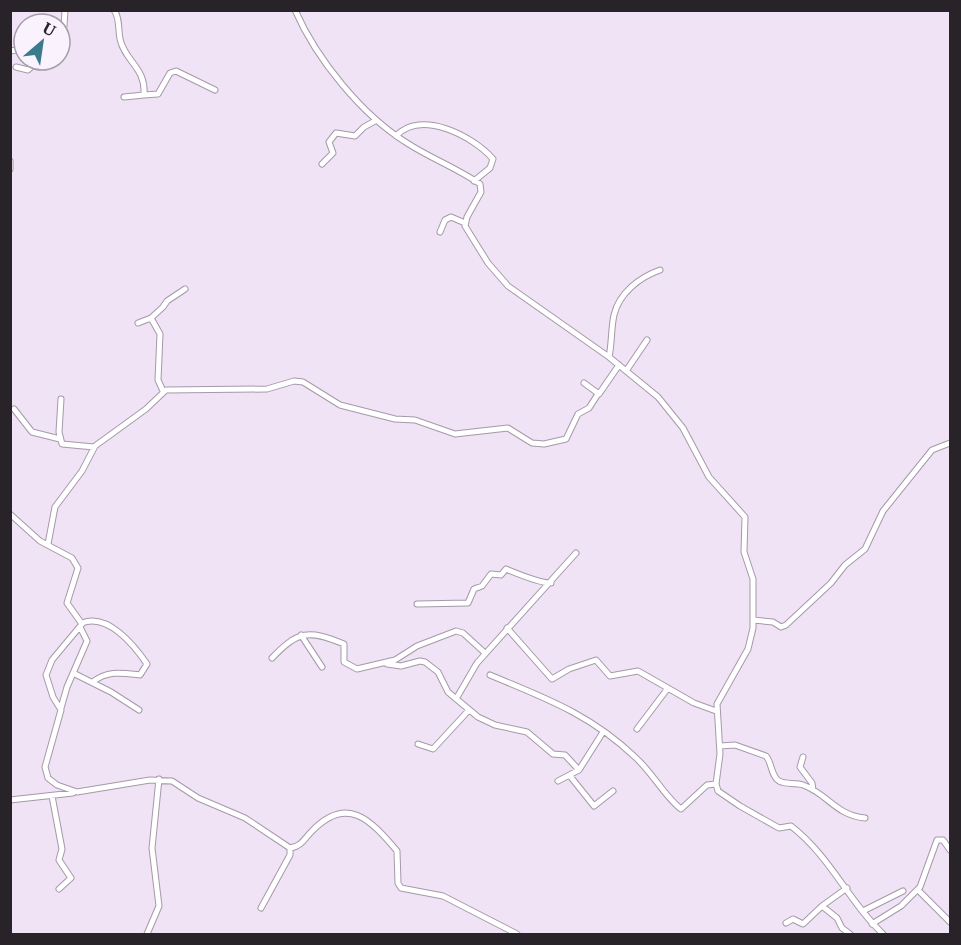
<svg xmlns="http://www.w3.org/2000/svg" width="961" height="945" font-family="'IBM Plex Serif',serif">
<rect width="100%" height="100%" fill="#efe3f5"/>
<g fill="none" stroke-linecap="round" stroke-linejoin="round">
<!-- street casing -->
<g stroke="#a599aa" stroke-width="7">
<path id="street" d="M114 10C120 18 118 29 120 39 125 62 146 67 144 95L158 94 170 73 176 71 215 90
M295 10C317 60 362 115 407 143 430 158 457 168 480 184L481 192 467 217 465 226 488 263 508 286 609 357 658 397 683 428 709 477 745 517 744 552 753 579V628L748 649 717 704 720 754 716 784 718 791 740 806 779 828 791 826C831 857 848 901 883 934
M60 35 64 26 65 10
M10 51 24 49
M16 67 28 70 39 60
M124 97 144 95
M396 136C421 109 473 136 493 159L490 168 474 181
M10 161V169
M322 164 333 153 329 142 336 133 355 136 364 127 375 121
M440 232 445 220 451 217 465 223
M138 323 151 318
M609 357C612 343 611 328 614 315 619 293 640 277 660 270
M626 371 647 340
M584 383 599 394 619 365
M163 391 158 380 160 334 151 318 163 307 167 301 185 289
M61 399 59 432 62 444 94 447
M14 409 32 432 60 439
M10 514 40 541 72 558 78 568 67 603 82 624 52 660 46 675 53 697 61 710 45 767 48 778 57 785 77 792 150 780 172 781 198 798 245 818 290 848C301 847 305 838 312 831 347 795 370 819 397 851L398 883 401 888 443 896 517 934
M48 544 55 507 82 471 95 446 146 409 166 390 267 389 294 381 303 382 340 405 395 419 415 420 455 434 508 428 532 443 544 444 566 439 578 414 589 408 598 394
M417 604 468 603 474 589 482 586 491 574 501 575 506 569C518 574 539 583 551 583
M753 620 773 622 781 627 786 625 831 583 845 565 865 549 883 511 932 450 950 443
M82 623C108 613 134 645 147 664L140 675C123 673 107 670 93 682
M507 628 552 679 569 669 596 660 610 676 638 671 694 703 716 711
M301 635 322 667
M272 658C298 631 308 629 344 644V662L357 669 395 660 417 646 456 631 463 633 485 653
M387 664 401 666 420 661 425 662 438 672 448 692 478 717 495 725 527 732 553 754 565 755 579 770
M73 673 111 692 139 710
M490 675C545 698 590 714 635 757 652 772 665 797 681 809L707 785 716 784
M456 699 477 663 576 553
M61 708 67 687 87 641 80 627
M637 729 668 688
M418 744 433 749 469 710
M720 746 735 745 766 756C772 763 771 776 779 781 786 785 795 782 803 785 827 793 835 815 865 818
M803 757 800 767 812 783 813 790
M570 776 594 806 613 791
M558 781 579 770 603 732
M52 796 62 849 59 860 71 878 59 889
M10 800 73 793
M918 890 950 922
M822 906 847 888
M261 908 290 855V848
M863 911 903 891
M786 923 793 919 803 924 822 906 837 918 842 928 850 934
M872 924 901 906 920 887 937 840H943L950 850
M147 934 159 906 152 848 159 779"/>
</g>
<!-- street -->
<use href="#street" stroke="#fff" stroke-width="5"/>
</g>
<!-- border -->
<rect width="961" height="945" fill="none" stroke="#272329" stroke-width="24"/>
<!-- north arrow -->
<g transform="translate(42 42) rotate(29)"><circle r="28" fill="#faf2fd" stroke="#a69fa8" stroke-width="1.5"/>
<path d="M0-4.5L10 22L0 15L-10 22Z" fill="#3a7b8e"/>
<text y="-9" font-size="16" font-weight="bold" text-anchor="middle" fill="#272329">U</text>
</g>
</svg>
